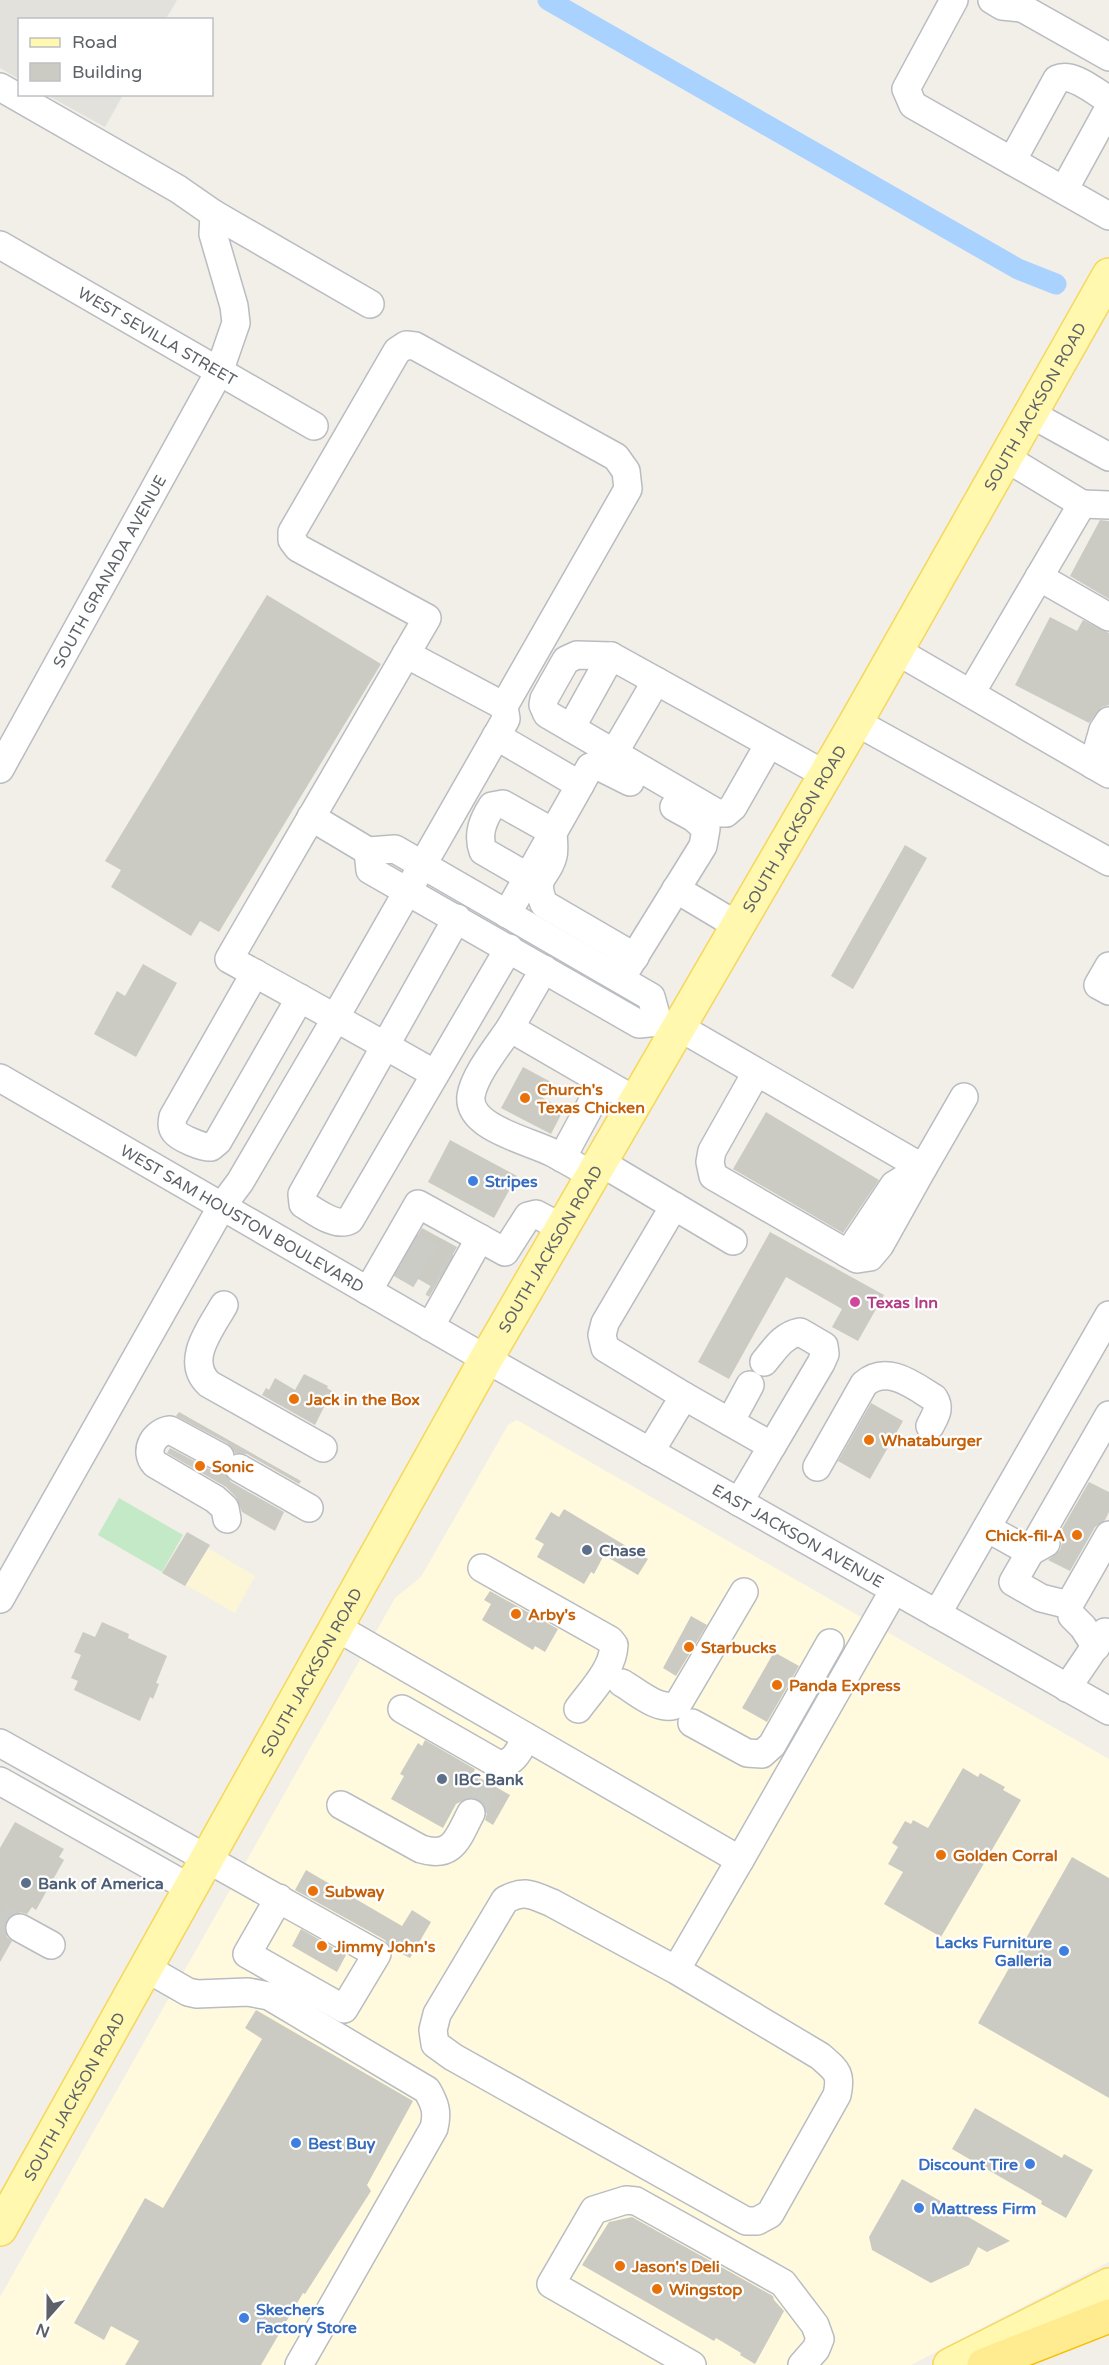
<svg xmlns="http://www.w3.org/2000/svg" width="1109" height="2365" font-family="'Varela Round',sans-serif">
<rect width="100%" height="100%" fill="#f1efe7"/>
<!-- commercial -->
<path fill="#fffade" d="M517 1420 1109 1759V2262L911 2365H0V2297L395 1598 421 1577 508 1425Z"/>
<!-- industrial -->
<path fill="#e2e1db" d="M0 0H177L166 19 20 20 19 79 0 68Z
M47 95H123L105 127Z"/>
<!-- green -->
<path fill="#c3e9c6" d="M119 1498 183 1535 162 1572 98 1535Z"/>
<!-- sand -->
<path fill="#fcf6d7" d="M208 1548 255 1576 235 1613 186 1585Z"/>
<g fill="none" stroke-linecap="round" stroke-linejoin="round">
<!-- canal -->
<path stroke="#a9d2ff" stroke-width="21" d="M548 0 1018 269 1056 284"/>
</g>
<!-- building -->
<path fill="#cccbc3" d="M1100 520 1109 521V599L1070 576Z
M267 595 381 664 219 932 200 921 191 936 111 887 121 870 105 861Z
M1050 617 1077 631 1083 620 1109 633V705L1102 707 1089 723 1015 685Z
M905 845 927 858 853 989 831 976Z
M143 964 177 983 136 1057 94 1034 117 991 125 996Z
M523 1067 551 1082 543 1098 564 1109 551 1134 501 1108Z
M766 1112 879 1180 843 1233 733 1169Z
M450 1140 517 1176 494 1218 428 1182Z
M422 1228 457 1247 434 1288 399 1268Z
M770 1232 884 1295 858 1341 832 1327 842 1309 786 1277 729 1379 698 1362Z
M304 1374 328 1386 327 1388 332 1391 315 1425 262 1395 266 1388 269 1390 275 1378 295 1390Z
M871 1403 903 1421 870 1479 838 1461Z
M179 1412 301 1481 299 1484 247 1454 235 1453 227 1443 176 1416Z
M170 1448 213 1471 224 1472 231 1482 284 1512 275 1531 242 1512 236 1497 226 1487 167 1453Z
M1089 1482 1109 1492V1512L1105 1520 1095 1527 1070 1571 1048 1560 1060 1550 1062 1543 1059 1534Z
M564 1509 648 1559 638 1575 604 1555 594 1574 591 1572 584 1584 537 1557 544 1544 535 1539 551 1512 559 1517Z
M187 1532 210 1545 185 1586 162 1573Z
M490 1591 558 1629 545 1652 535 1646 533 1650 482 1620 491 1604 484 1600Z
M691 1616 707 1625 676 1676 663 1668Z
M102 1622 129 1634 128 1638 167 1656 156 1683 159 1684 153 1699 150 1697 140 1721 74 1690 78 1681 71 1678 81 1655 74 1652 83 1632 95 1637Z
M774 1652 799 1666 767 1722 742 1708Z
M425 1740 475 1769 473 1774 510 1795 493 1825 485 1820 487 1813 484 1805 478 1799 470 1797 456 1804 443 1828 391 1799 404 1776 400 1774 418 1743 422 1746Z
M963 1768 978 1777 980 1773 1005 1787 1003 1790 1021 1800 941 1937 884 1904 903 1872 888 1864 898 1847 892 1843 905 1821 911 1824 913 1820 928 1828Z
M15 1822 64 1849 59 1857 64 1860 36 1910 32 1907 27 1914 19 1912 11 1915 7 1920 4 1929 7 1937 12 1941 0 1962V1848Z
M1072 1857 1109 1878V2098L978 2023Z
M306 1870 402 1926 412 1910 431 1922 410 1958 391 1948 385 1940 295 1890Z
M301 1929 346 1955 337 1972 292 1946Z
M256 2010 413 2101 367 2185 371 2191 305 2294 303 2293 261 2365H125L139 2341 111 2326 104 2340 74 2323 145 2198 163 2208 262 2039 245 2028Z
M975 2108 1062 2158 1064 2154 1093 2170 1066 2218 1041 2204 1042 2201 952 2149Z
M902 2179 1010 2241 987 2252 978 2247 969 2265 931 2283 872 2250 869 2237Z
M632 2217 773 2296 774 2300 784 2311 755 2364 740 2355 741 2353 716 2338 714 2341 582 2265 609 2222Z"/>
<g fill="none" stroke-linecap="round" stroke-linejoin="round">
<!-- minor-tunnel -->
<path stroke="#ccccc7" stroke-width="27" stroke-dasharray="27 14" stroke-linecap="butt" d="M407 1244 447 1267
M397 1262 436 1285
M471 1813 488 1783
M0 1916 20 1928"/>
<!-- minor casing -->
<g stroke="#b9bcc1" stroke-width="30">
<g id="minor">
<path d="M954 0 906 89 913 105 1109 216"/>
<path d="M992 0 1002 6 1022 8"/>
<path d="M1018 0 1022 8 1109 57"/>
<path d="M0 87 178 189 214 214"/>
<path d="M1012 161 1057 79C1073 72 1095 92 1109 100"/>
<path d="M1064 190 1109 108"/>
<path id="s1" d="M0 245 314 426"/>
<path d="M1031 414 1109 457"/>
<path d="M1082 504 1109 505"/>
<path d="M1039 577 1109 617"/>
<path d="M897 651 1109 774"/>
<path d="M406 654 504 706"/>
<path d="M611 656 577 655 566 660 544 699 543 705 547 714 717 813H726L733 807 769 744"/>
<path d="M971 693 1082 504 1006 458"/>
<path d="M856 722 1109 862"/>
<path d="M571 728 611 656 826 775"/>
<path d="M496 736 580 785 507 914"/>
<path d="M621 741 656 681"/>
<path d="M1093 765 1103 730 1109 721"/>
<path id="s2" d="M0 769 219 372 236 323 234 306 213 234 214 214 370 304"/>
<path d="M580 785 590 767 596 765 630 782"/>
<path d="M311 817 368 851 395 849 651 997 658 1022"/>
<path d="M368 851 370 870 639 1024 658 1022 673 1031"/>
<path d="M528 877 483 851C477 834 483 820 492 806L503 804 553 832C553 839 555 849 553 856 547 879 532 875 544 904L635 957"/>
<path d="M676 889 738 926"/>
<path d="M457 918 302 1194 303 1204C315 1211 336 1228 350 1220L509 948"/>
<path d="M1109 966 1098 985 1109 991"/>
<path d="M544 969 510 1028 636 1101"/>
<path d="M625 972 703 846 706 829 694 818 674 807"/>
<path d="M255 973 173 1117C172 1122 171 1127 175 1132 180 1138 203 1148 211 1147L218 1141 300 998"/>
<path d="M679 1027 923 1168 964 1097"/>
<path d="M510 1028C498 1046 474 1075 471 1096 467 1128 530 1141 553 1153 566 1160 580 1168 593 1176"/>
<path d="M756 1073 712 1151 710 1162 713 1176 857 1259 870 1257 880 1245 923 1168"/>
<path id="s3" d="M0 1078 486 1359 1109 1711"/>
<path d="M562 1158 603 1082"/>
<path d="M600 1162 733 1241"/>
<path d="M848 1254 894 1185 907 1177"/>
<path d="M368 1291 418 1204 505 1252 528 1216 536 1214 562 1228"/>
<path d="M224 1305C211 1328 184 1361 209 1384L323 1448"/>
<path d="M430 1327 480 1238"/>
<path d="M764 1362C775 1349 783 1335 800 1332L824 1346 825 1354 821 1363 772 1446"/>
<path d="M684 1396 772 1446 739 1502"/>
<path d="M1109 1415 1013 1582 1041 1598 1069 1605 1109 1535"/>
<path d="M730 1422 750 1385"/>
<path d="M650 1452 684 1396 605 1348 602 1335 605 1323 674 1206"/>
<path d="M220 1457 170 1430C154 1432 143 1451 155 1464L215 1499 225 1508 227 1519"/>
<path d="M817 1467 864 1384C887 1364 913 1385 934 1398 941 1409 935 1416 930 1426"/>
<path d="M239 1468 309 1508"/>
<path d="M987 1528 1030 1552 1046 1543"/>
<path d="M482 1568 610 1640 614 1645C613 1669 592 1690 578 1709"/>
<path d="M0 1599 222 1206 240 1182 329 1030 335 1018 506 719 504 706 628 489 626 471 616 457 415 346 406 345 397 351 292 532V540L298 548 427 618 229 959C298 997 367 1035 435 1074"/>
<path d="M937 1614 1109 1315"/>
<path d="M1072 1616 1083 1627 1096 1647"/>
<path d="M336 1627 740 1860 894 1590"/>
<path d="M622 1683C638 1692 660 1713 678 1704L744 1592"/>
<path d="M1067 1688 1105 1632 1109 1634"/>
<path d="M402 1709 498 1764C514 1765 520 1749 526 1737"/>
<path d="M692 1723 747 1753 762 1754 772 1745 830 1643"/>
<path d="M0 1743 377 1954 344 2009 247 1954 279 1898"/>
<path d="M0 1781 190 1888"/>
<path d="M341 1805 421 1849C454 1859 458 1837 471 1813"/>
<path d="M20 1928 51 1945"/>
<path d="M146 1968 188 1992 197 1994 248 1992 269 1996 427 2090C435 2104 438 2112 434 2128L299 2365"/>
<path d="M676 1970 820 2056C836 2070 842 2073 837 2095L770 2214 757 2221H746L453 2057 435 2044 433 2030 437 2014 505 1900C525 1889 532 1895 552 1903L676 1970 740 1860"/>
<path d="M692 2365 551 2284 594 2210 626 2200 636 2201 783 2283 815 2325 820 2339 816 2349 802 2365"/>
</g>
</g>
<!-- major casing -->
<g stroke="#f6d75b" stroke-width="36">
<g id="major">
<path id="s4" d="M0 2229 486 1359 856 722 1109 275"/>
<path d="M950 2365 1109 2285"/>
</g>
</g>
<!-- highway casing -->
<g stroke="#f8bf00" stroke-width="36">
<path id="highway" d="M984 2365 1109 2316"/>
</g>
<!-- minor -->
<use href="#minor" stroke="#fff" stroke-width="27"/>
<!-- major -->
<use href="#major" stroke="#fff8ae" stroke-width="33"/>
<!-- highway -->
<use href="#highway" stroke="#ffec90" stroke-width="33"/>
</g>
<!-- markers -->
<g fill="#e8710a" stroke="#fff" stroke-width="2">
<circle cx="525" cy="1098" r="6"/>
<circle cx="294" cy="1399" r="6"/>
<circle cx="869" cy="1440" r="6"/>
<circle cx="200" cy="1466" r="6"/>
<circle cx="1077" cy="1535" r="6"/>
<circle cx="516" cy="1614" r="6"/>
<circle cx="689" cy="1647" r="6"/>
<circle cx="777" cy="1685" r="6"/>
<circle cx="941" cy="1855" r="6"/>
<circle cx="313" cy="1891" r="6"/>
<circle cx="322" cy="1946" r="6"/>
<circle cx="620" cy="2266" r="6"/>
<circle cx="657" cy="2289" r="6"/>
</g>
<g fill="#3f7fe0" stroke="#fff" stroke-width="2">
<circle cx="473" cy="1181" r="6"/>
<circle cx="1064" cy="1951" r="6"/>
<circle cx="296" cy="2143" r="6"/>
<circle cx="1030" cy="2164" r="6"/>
<circle cx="919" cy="2208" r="6"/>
<circle cx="244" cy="2318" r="6"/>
</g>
<circle fill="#d1479c" stroke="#fff" stroke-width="2" cx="855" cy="1302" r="6"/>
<g fill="#5c6f8a" stroke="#fff" stroke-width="2">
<circle cx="587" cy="1550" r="6"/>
<circle cx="442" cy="1779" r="6"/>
<circle cx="26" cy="1883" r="6"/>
</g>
<g text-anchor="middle" stroke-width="4.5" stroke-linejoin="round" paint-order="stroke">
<!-- street labels -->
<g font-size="16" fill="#5e6268" stroke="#fff">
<text dy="6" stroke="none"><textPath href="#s1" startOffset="182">WEST SEVILLA STREET</textPath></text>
<text dy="6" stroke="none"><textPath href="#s4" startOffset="2096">SOUTH JACKSON ROAD</textPath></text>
<text dy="6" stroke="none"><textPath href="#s2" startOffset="226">SOUTH GRANADA AVENUE</textPath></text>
<text dy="6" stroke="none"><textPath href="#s4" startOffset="1610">SOUTH JACKSON ROAD</textPath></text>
<text dy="6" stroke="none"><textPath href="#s3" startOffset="280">WEST SAM HOUSTON BOULEVARD</textPath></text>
<text dy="6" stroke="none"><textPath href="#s4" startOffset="1124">SOUTH JACKSON ROAD</textPath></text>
<text dy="6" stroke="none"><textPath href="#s3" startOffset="920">EAST JACKSON AVENUE</textPath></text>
<text dy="6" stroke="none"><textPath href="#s4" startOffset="638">SOUTH JACKSON ROAD</textPath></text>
<text dy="6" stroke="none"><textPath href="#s4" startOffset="152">SOUTH JACKSON ROAD</textPath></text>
</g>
<!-- food labels -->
<g font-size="16" font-weight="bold" fill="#c56008" stroke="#fff" text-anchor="start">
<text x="537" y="1095">Church's<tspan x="537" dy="18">Texas Chicken</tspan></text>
<text x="306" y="1405">Jack in the Box</text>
<text x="881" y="1446">Whataburger</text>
<text x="212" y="1472">Sonic</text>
<text x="1065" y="1541" text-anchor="end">Chick-fil-A</text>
<text x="528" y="1620">Arby's</text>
<text x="701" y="1653">Starbucks</text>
<text x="789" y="1691">Panda Express</text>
<text x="953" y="1861">Golden Corral</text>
<text x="325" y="1897">Subway</text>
<text x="334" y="1952">Jimmy John's</text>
<text x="632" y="2272">Jason's Deli</text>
<text x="669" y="2295">Wingstop</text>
</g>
<!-- shop labels -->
<g font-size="16" font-weight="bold" fill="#366cbe" stroke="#fff" text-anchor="start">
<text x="485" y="1187">Stripes</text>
<text x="1052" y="1948" text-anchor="end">Lacks Furniture<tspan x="1052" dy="18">Galleria</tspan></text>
<text x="308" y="2149">Best Buy</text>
<text x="1018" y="2170" text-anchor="end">Discount Tire</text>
<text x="931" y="2214">Mattress Firm</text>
<text x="256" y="2315">Skechers<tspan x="256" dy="18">Factory Store</tspan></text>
</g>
<!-- hotel labels -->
<g font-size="16" font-weight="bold" fill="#b23c85" stroke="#fff" text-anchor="start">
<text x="867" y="1308">Texas Inn</text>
</g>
<!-- service labels -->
<g font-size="16" font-weight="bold" fill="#4e5e75" stroke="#fff" text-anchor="start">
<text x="599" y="1556">Chase</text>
<text x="454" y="1785">IBC Bank</text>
<text x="38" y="1889">Bank of America</text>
</g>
</g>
<!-- legend -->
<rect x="18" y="18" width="195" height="78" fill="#ffffff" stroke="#bfc0c3" stroke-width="1.5"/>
<rect x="30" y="38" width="30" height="9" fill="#fff8ae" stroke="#bfc0c3" stroke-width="1.5"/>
<text x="72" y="48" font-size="18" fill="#5e6268">Road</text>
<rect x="30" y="63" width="30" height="18" fill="#cccbc3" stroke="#bfc0c3" stroke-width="1.5"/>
<text x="72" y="78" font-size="18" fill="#5e6268">Building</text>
<!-- north arrow -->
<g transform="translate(48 2317) rotate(201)" stroke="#ffffff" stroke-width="4.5" paint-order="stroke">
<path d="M0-4.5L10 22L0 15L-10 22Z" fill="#5e6268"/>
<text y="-9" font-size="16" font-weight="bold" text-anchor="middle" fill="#5e6268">N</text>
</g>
</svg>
